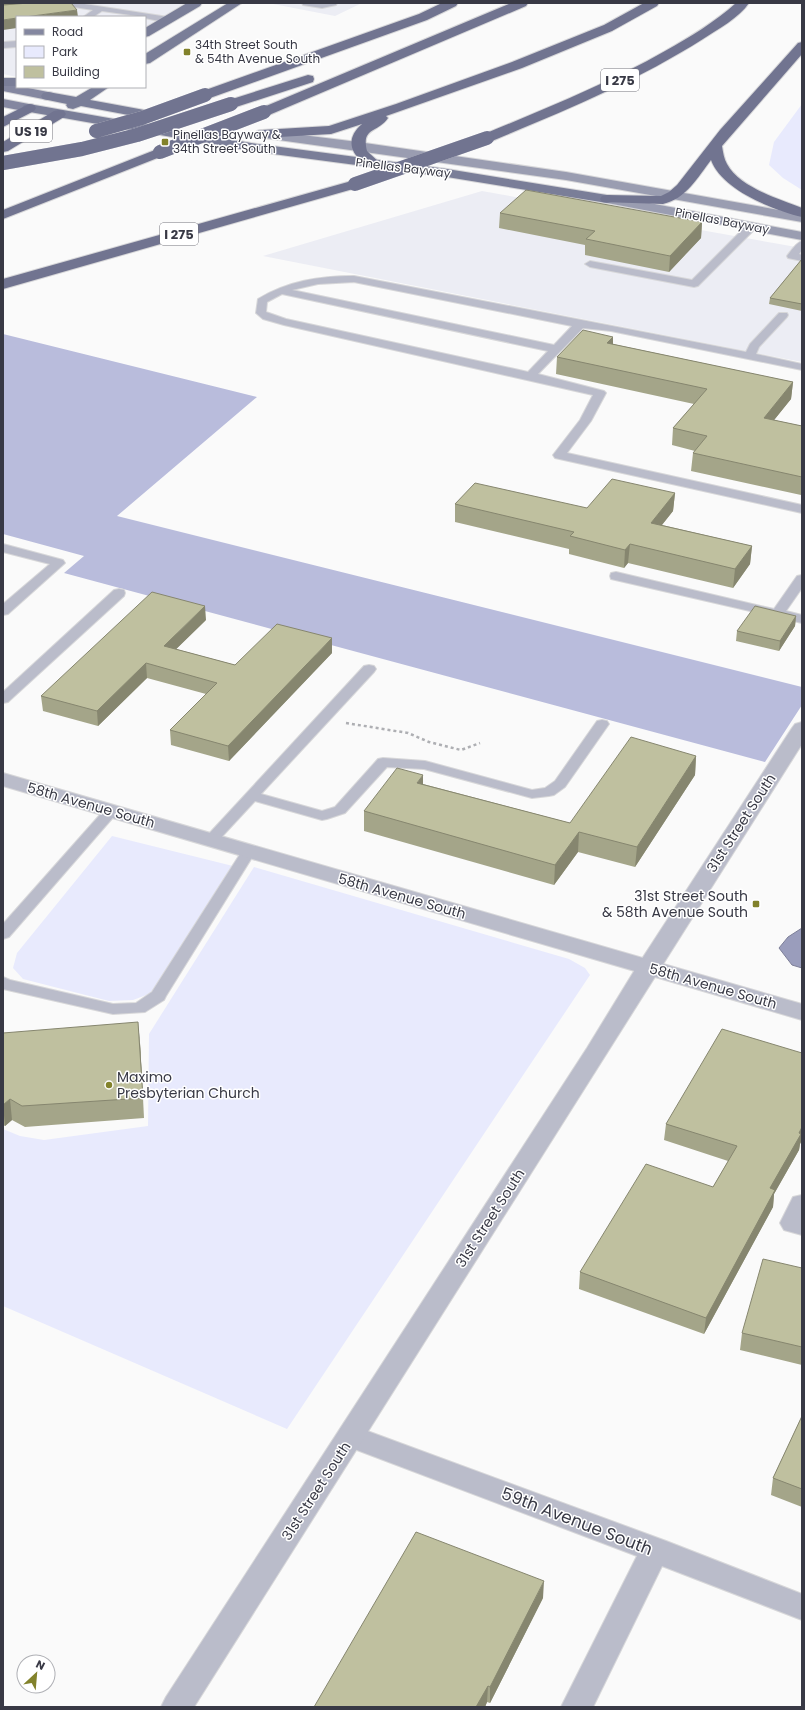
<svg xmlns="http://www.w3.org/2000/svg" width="805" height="1710" font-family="Poppins,sans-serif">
<rect width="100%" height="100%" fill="#fafafa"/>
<!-- built -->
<path fill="#ecedf4" d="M3 3H187L145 28V17H17V77L3 74Z
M274 3H362L335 16 273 4Z
M482 191 802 248V362L263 256Z"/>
<!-- green -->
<path fill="#e8eafd" d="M802 104V190L783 178 769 165 774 142Z
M112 836 233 866 162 980 149 994 133 1000 109 1001 23 979 13 968 17 953Z
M254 867 569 959 585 968 590 975 287 1429 3 1306V1129L20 1136 44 1140 148 1126 149 1034Z"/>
<!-- forest -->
<path fill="#b9bcdc" d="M3 334 257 397 117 516 802 687V705L765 762 64 573 84 556 3 534Z"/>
<!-- water -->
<path fill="#9a9dbc" stroke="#7d7f98" d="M802 928V968L792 965 779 948 788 937Z"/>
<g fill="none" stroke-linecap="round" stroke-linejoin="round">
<!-- service casing -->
<g stroke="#d7d7d9" stroke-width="2">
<path id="service" d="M78 3 168 17 172 20 168 23 145 18V17L102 11 93 17H83L93 10 74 7 52 9 48 7 52 5Z
M302 3H337L336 5 322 8 303 5Z
M17 41V47L3 48V42Z
M752 223 757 226 756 228 698 286 694 287 590 267 585 264 590 261 692 280 748 224Z
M802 241V250L799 254 802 255V261L788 258 787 256C791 251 796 243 802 241Z
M354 276 746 352 750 344 779 313H787L788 315 787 317 759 347 756 354 802 364V370L611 331 583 328 538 374 604 391 606 393 591 421 567 453 802 505V513L555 458 553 455 580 420 593 395 284 325 263 319 256 313 258 299C288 281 319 276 354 276ZM354 282 572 326 554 345 292 290 318 284ZM282 294 548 351 528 372 286 319 266 312 267 302Z
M3 544 63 560 65 563 8 614 3 615V604L50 564 3 552Z
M616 572 774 609 797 576 802 575V588L786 611 802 615V623L611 579 610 576 611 573Z
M119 589 124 590 125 593 124 596 8 702 3 703V692L114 590Z
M369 665 374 666 376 669 374 672 261 794 322 811 335 807 378 759 383 758 425 761 532 790 545 788 555 781 597 721 602 720 607 721 609 724 565 787 554 795 549 796 532 798 424 769 387 767 345 813 327 819 322 820 255 801 216 843 211 844 206 843 204 840 206 837 364 666Z
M111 807 116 808 118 811 116 814 9 937 3 939V924L106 808Z
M249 847 254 848 256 851 166 996 164 1000 145 1012 113 1014 3 989V977L10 980 113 1004 136 1003 152 992 242 851 244 848Z"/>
</g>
<!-- minor casing -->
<g stroke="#d7d7d9" stroke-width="2">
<path id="minor" d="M3 773 802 1004V1020L3 786Z
M802 1195V1235L784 1230 780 1223 793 1197Z
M351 1425 666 1541 802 1594V1620L662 1566 593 1707H561L637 1556 341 1444 337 1436 341 1428Z"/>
</g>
<!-- tertiary casing -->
<g stroke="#d7d7d9" stroke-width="2">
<path id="tertiary" d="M802 722V744L194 1707H161L166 1697 587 1048 636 968 792 728 795 724Z"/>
</g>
<!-- secondary casing -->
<g stroke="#d7d7d9" stroke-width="2">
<path id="secondary" d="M262 130 358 142 566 172 802 214V222L566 180 257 137 255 134 257 131Z
M607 195 802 232V240L602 202 600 199 602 196Z"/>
</g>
<!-- primary casing -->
<g stroke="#d7d7d9" stroke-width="2">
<path id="primary" d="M3 83 53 93 55 96 53 99 48 100 3 91Z
M3 99 34 105 36 108 34 111 29 112 3 107Z"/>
</g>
<!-- trunk casing -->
<g stroke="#d7d7d9" stroke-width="2">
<path id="trunk" d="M187 3H202L200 6 149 36 145 37V28Z
M228 3H242L150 63 145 64V54Z
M3 78H17V86H3Z
M93 87H109L90 100 139 109 144 110 146 113 144 116 139 117 81 106 73 109 68 108 66 105 67 104 43 99 41 96 43 93 48 92 76 97Z
M29 104 251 143 447 169 607 195 612 196 614 199 612 202 607 203 447 177 251 151 24 111 22 108 24 105Z"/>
</g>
<!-- motorway casing -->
<g stroke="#d7d7d9" stroke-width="2">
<path id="motorway" d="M442 3H458L456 6 427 20 210 98H200L198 95 200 92 419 14Z
M511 3H528L526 6 269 115H259L257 112 259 109Z
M644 3H659L657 6 612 31 522 68 386 116 388 118C378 133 361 127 367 151L381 164 379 167C371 169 368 166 362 161 348 150 348 136 362 124L331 134 262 138 257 137 255 134 257 131 262 130 329 126 396 104 512 62 604 25Z
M736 3H749C739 18 718 29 703 39 637 81 564 111 492 141L487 142 482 141 480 138 482 135C544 109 607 84 665 51 690 37 715 22 736 3Z
M802 42V54L722 146C723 152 724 159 727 164 739 187 779 199 802 208V217C773 210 722 190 711 160 698 177 686 199 663 204L602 202 600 199 602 196 607 195 661 196 669 192 677 185 720 130 798 43Z
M308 75 313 76 314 79 313 82 236 107H226L224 104 226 101Z
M29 104 34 105 36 108 34 111 3 127V117Z
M59 110 64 111 66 114 64 117 8 151 3 152V142L54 111Z
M160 148 165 149 167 152 165 155 3 219V210Z
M355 180 360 181 362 184 360 187 3 289V279Z"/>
</g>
<!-- path -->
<path stroke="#aeafb3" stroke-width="2.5" stroke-dasharray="3 3" stroke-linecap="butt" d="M346 723 408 733 429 742 461 750 480 743"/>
<!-- service -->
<use href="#service" fill="#babcca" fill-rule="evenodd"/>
<!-- minor -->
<use href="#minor" fill="#babcca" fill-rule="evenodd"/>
<!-- tertiary -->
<use href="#tertiary" fill="#babcca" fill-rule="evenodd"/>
<!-- secondary -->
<use href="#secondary" fill="#9a9db1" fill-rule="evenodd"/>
<!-- primary -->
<use href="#primary" fill="#8487a0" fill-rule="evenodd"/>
<!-- trunk -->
<use href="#trunk" fill="#7a7e98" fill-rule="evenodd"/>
<!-- motorway -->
<use href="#motorway" fill="#717490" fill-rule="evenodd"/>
<!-- motorway-bridge casing -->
<g stroke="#d7d7d9" stroke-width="14" stroke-linecap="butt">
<path id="motorway-bridge" d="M96 131 142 118 205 95
M160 152 264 112
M3 163 82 149 137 135 231 104
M355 184 487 138"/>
</g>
<!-- motorway-bridge -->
<use href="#motorway-bridge" stroke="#717490" stroke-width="14"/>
</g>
<!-- wall -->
<path fill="#a4a589" d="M500 213 702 222 701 238 669 272 585 255V245L499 228Z
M802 259V311L769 304 770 298Z
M613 337V344L793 382 791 399 774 420 802 426V494L801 495 691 471 693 453 695 451 672 445 673 428 694 404 556 374 557 357Z
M675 493 673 511 662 525 752 546 750 564 733 588 628 563 624 568 569 554V549L455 522V504L587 508Z
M796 616 795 626 779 651 736 641 737 631Z
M206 620 176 649 235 665 332 653 229 761 171 745 170 730 206 694 147 678 98 726 43 711 41 696Z
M696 756 695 775 635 867 578 852 554 885 364 831V811L423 784 570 823Z
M3 1033 140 1043 144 1118 25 1127 12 1120 5 1126 3 1125Z
M802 1053V1140L800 1144 799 1150 774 1194 773 1207 704 1334 579 1289 580 1272 713 1187 728 1161 664 1140 666 1124Z
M802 1268V1365L740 1350 742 1333Z
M802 1416V1507L771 1495 773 1478Z
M543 1598 490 1703 487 1702 485 1707H314Z"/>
<!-- shaded-wall -->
<path fill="#86866f" d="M3 3H55L3 8Z
M77 10 78 17H25Z
M17 18V28L3 30V20Z
M702 222 701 238 669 272 670 256Z
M613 337V353L607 343Z
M793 382 791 399 762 435 764 418Z
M675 493 673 511 649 541 651 523Z
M630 544 628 563 624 568 625 550Z
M752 546 750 564 733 588 735 569Z
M205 606 206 620 165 660 164 646Z
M796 616 795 626 779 651 780 641Z
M332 638V653L229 761 228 746Z
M146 663 147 678 98 726 97 711Z
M696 756 695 775 635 867 637 847Z
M423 775V795L417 783Z
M579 832 578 852 554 885 555 865Z
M138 1022 140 1043 144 1118 143 1098Z
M10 1099 12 1120 5 1126 3 1105Z
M802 1127V1140L800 1144 799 1150 774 1194 773 1207 704 1334 706 1318 770 1188Z
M544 1581 543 1598 490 1703V1687Z
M488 1686 487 1702 485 1707H476Z"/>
<!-- building -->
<path fill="#bfc09f" stroke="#86866f" d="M29 3H71L77 10 25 17H17V18L3 20V5Z
M526 190 702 222 670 256 586 239 595 231 500 213Z
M802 259V304L770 298Z
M583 330 613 337 607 343 793 382 764 418 802 426V477L693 453 707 436 673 428 707 389 557 357Z
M612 479 675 493 651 523 752 546 735 569 630 544 625 550 570 536 574 532 455 504 475 483 587 508Z
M152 592 205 606 164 646 235 665 277 624 332 638 228 746 170 730 217 683 146 663 97 711 41 696Z
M755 606 796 616 780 641 737 631Z
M631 737 696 756 637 847 579 832 555 865 364 811 397 768 423 775 417 783 570 823Z
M138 1022 143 1098 22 1106 10 1099 3 1105V1033Z
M722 1029 802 1053V1127L799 1133 801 1134 770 1188 775 1190 706 1318 580 1272 646 1164 713 1187 737 1146 666 1124Z
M763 1259 802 1268V1347L742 1333Z
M802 1416V1489L773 1478Z
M416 1532 544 1581 490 1687 488 1686 476 1707H314Z"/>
<!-- markers -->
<g fill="#82822b" stroke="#fff" stroke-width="1.5">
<rect x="183" y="48" width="8" height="8" rx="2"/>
<rect x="161" y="138" width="8" height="8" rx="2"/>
<rect x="752" y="900" width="8" height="8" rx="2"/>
<circle cx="109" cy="1085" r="4"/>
</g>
<g text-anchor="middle" stroke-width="3" stroke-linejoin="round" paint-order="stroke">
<!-- far-poi labels -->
<g font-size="12" fill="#383945" stroke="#fff" text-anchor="start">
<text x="195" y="49">34th Street South<tspan x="195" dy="14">&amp; 54th Avenue South</tspan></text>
<text x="173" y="139">Pinellas Bayway &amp;<tspan x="173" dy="14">34th Street South</tspan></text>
</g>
<!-- far-street labels -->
<g font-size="12" fill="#383945" stroke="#fff">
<text transform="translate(403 168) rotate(7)" y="4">Pinellas Bayway</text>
<text transform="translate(722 221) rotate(11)" y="4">Pinellas Bayway</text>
</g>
<!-- shield labels -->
<g fill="#fff" stroke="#74747d" stroke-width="1">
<rect x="601" y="69" width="38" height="22" rx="3"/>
<rect x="10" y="120" width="42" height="22" rx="3"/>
<rect x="160" y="223" width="38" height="22" rx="3"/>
</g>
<g font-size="13" font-weight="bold" fill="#383945">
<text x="620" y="85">I 275</text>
<text x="31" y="136">US 19</text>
<text x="179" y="239">I 275</text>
</g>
<!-- street labels -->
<g font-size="14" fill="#383945" stroke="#fff">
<text transform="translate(91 805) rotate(16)" y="5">58th Avenue South</text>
<text transform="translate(741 823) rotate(-57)" y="5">31st Street South</text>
<text transform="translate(402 896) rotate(16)" y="5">58th Avenue South</text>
<text transform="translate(713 986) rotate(16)" y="5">58th Avenue South</text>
<text transform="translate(490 1218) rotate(-57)" y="5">31st Street South</text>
<text transform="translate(316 1491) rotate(-57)" y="5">31st Street South</text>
</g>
<!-- poi labels -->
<g font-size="14" fill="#383945" stroke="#fff" text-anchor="end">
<text x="748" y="901">31st Street South<tspan x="748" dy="16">&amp; 58th Avenue South</tspan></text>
<text x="117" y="1082" text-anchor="start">Maximo<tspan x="117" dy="16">Presbyterian Church</tspan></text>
</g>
<!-- near-street labels -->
<g font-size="17" fill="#383945" stroke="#fff">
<text transform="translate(577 1521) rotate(21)" y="6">59th Avenue South</text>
</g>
</g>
<!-- border -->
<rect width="805" height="1710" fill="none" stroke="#383945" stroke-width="8"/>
<!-- legend -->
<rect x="16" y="16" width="130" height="72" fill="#ffffff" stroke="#afb0b5"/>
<rect x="24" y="29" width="20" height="6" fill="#8487a0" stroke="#afb0b5"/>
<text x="52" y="36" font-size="12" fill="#383945">Road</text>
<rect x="24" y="46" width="20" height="12" fill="#e8eafd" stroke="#afb0b5"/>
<text x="52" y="56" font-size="12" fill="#383945">Park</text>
<rect x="24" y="66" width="20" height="12" fill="#bfc09f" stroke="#afb0b5"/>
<text x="52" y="76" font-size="12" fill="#383945">Building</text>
<!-- north arrow -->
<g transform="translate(36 1674) rotate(26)"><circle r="19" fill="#ffffff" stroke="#afb0b5"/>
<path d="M0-3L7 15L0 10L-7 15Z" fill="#82822b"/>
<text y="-6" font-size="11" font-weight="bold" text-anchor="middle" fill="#383945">N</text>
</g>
</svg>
